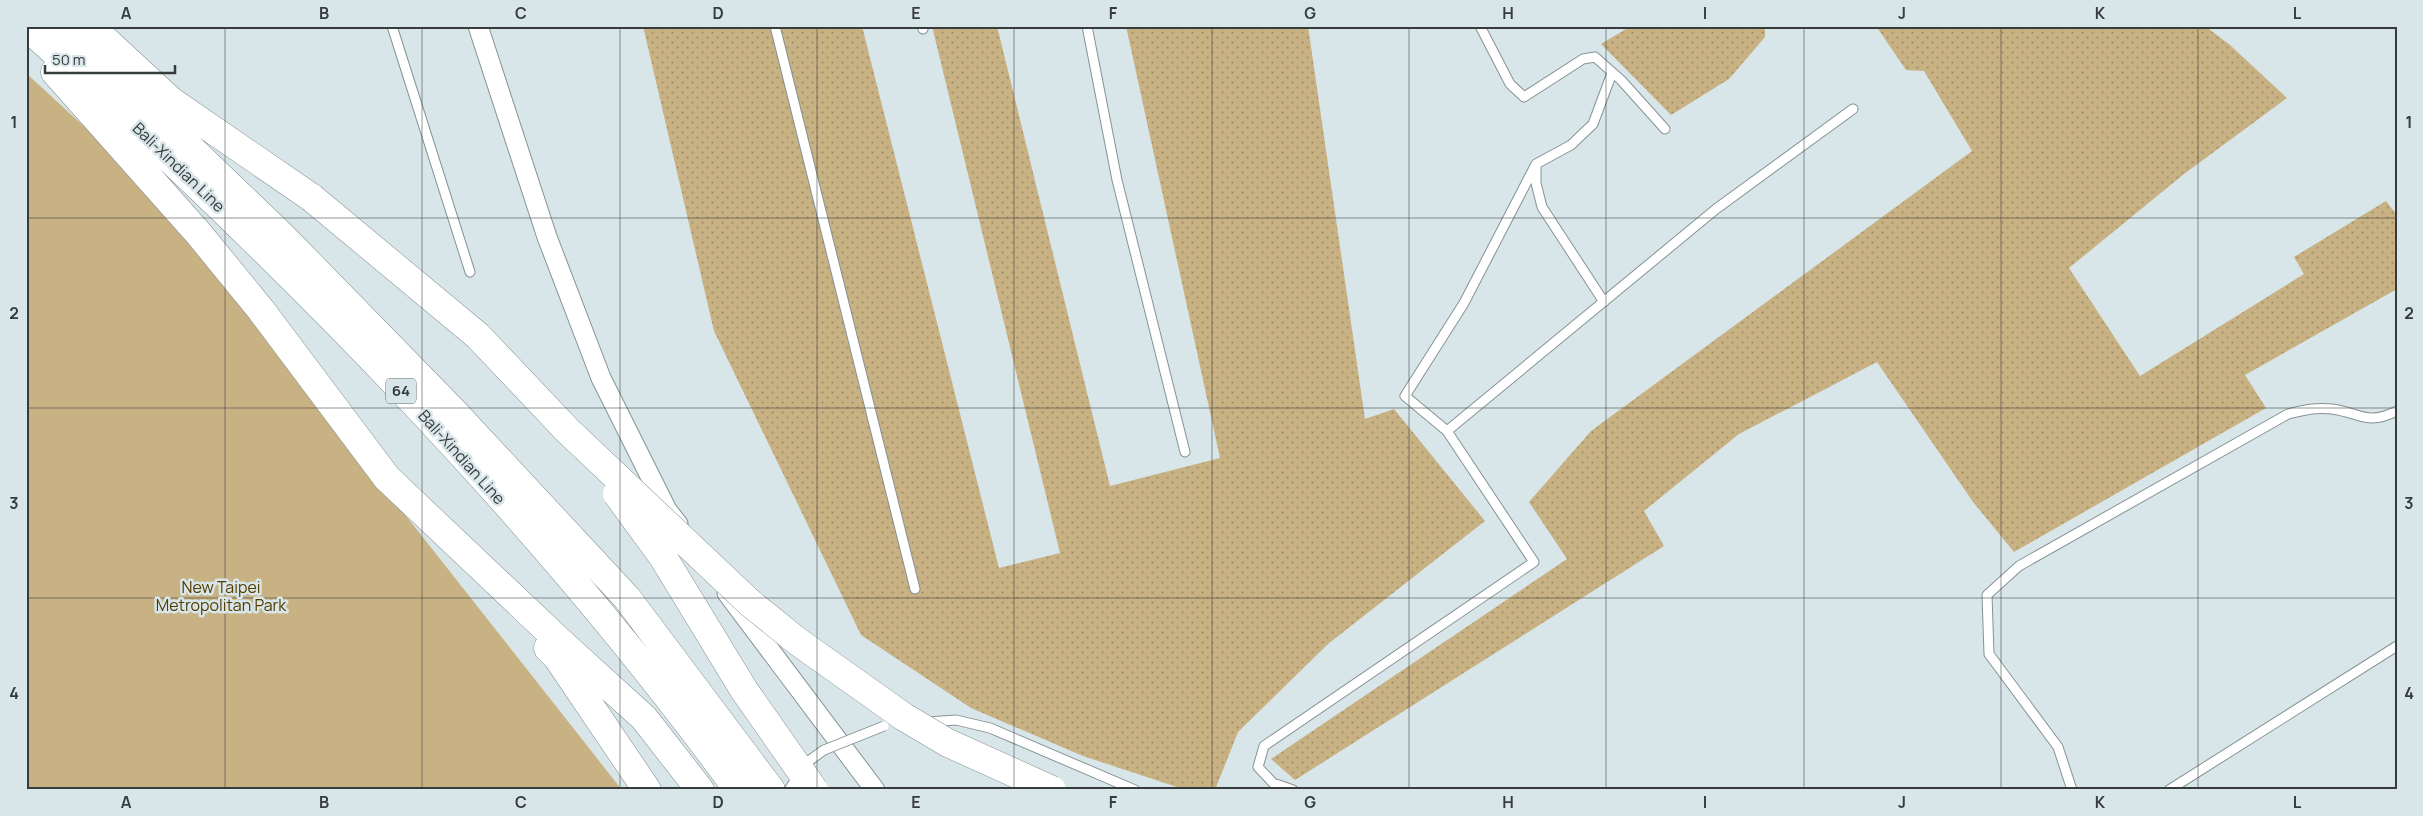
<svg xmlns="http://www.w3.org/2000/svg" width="2423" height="816" font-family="Manrope,sans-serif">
<defs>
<pattern id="grass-dots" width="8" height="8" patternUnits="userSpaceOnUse" patternTransform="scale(1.25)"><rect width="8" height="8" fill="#c8b183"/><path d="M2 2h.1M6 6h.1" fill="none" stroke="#a3916c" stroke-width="1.8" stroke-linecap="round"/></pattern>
</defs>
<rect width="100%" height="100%" fill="#d9e6e9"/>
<!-- grass -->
<path fill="url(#grass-dots)" d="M643 26H862L999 568 1060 553 932 26H997L1110 486 1220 458 1126 26H1308L1365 419 1394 409 1485 521 1328 644 1238 732 1215 790H1186L1083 756 971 708 861 635 714 331Z
M1631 26H1765V37L1729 79 1671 115 1601 44Z
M1876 26H2205L2230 45 2287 98 2184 174 2069 268 2140 376 2304 274 2294 257 2386 201 2397 215V289L2245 375 2266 408 2014 552 1973 502 1877 362 1739 434 1644 511 1664 546 1295 780 1271 759 1567 559 1529 502 1591 431 1972 151 1924 71 1906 70Z"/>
<!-- green -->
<path fill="#c8b183" d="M26 73 139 177 622 790H26Z"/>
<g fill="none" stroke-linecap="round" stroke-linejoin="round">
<!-- service casing -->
<g stroke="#869295" stroke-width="11">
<path id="service" d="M392 26 470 272
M775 26 915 589
M922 26 923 29
M1087 26 1117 180 1185 452
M1480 26 1510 84 1524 97 1583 59 1595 57 1621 80 1665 129
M1536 166V183L1542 207 1604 302
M1447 431 1405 396 1464 303 1536 164 1571 145 1593 124 1612 73
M928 722 956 720 990 728 1135 790
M1293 790 1273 783 1258 767 1264 746 1534 562 1447 431 1716 209 1853 109
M2072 790 2058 747 1989 654 1987 595 2019 566 2288 414C2304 410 2316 407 2332 409 2361 413 2366 426 2397 411
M2169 790 2397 646"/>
</g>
<!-- minor casing -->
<g stroke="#869295" stroke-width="21">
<path id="minor" d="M478 26 547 237 601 378 667 510 678 524
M727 593 875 790"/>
</g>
<!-- trunk casing -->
<g stroke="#869295" stroke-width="29">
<path id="trunk" d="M26 26C284 260 533 508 738 790
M63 26 282 236 453 411 627 598 771 790
M90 26 171 101 312 198
M55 72 199 234 261 310 387 478 557 639 644 718 700 790
M548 648 557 657 647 790"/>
</g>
<!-- service -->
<use href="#service" stroke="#fff" stroke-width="9"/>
<!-- minor -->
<use href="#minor" stroke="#fff" stroke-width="19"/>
<!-- trunk -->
<use href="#trunk" stroke="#fff" stroke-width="28"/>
<!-- service-bridge casing -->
<g stroke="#869295" stroke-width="11" stroke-linecap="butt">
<path id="service-bridge" d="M789 790 806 763 824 750 884 726"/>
</g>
<!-- trunk-bridge casing -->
<g stroke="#869295" stroke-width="29" stroke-linecap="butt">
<path id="trunk-bridge" d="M312 198 478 336 567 430 750 603 797 641 904 717 948 743 1052 790
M617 494 663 557 744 690 814 790"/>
</g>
<!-- service-bridge -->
<use href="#service-bridge" stroke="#fff" stroke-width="9"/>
<!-- trunk-bridge -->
<use href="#trunk-bridge" stroke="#fff" stroke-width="28"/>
</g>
<!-- grid -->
<path fill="none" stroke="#363b3c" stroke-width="1" stroke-opacity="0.55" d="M225 26V790M422 26V790M620 26V790M817 26V790M1014 26V790M1212 26V790M1409 26V790M1606 26V790M1804 26V790M2001 26V790M2198 26V790M26 218H2397M26 408H2397M26 598H2397"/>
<g text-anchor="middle" stroke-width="5" stroke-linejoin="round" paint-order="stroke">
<!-- shield labels -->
<rect fill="#d9e6e9" stroke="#676e70" stroke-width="1" x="386" y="378.5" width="30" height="25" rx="4"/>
<g font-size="15" font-weight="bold" fill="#363b3c">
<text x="401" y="396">64</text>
</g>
<!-- street labels -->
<g font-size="16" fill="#363b3c" stroke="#d9e6e9">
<text transform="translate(179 167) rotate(44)" y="6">Bali-Xindian Line</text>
<text transform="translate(462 457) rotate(48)" y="6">Bali-Xindian Line</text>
</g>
<!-- park labels -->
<g font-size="16" fill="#543c00" stroke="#d9e6e9">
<text x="221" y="593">New Taipei<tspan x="221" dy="18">Metropolitan Park</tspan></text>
</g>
</g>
<!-- border -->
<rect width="2423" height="816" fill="none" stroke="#d9e6e9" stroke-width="55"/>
<!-- scale -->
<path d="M45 65v8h130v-8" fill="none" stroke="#363b3c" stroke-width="2.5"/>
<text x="52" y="65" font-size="15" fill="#363b3c" stroke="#d9e6e9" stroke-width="4" paint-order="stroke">50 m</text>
<rect x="28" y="28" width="2368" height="760" fill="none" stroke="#363b3c" stroke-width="2"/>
<g font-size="16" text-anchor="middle" font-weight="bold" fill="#363b3c">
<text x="126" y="19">A</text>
<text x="324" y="19">B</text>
<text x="521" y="19">C</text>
<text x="718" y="19">D</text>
<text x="916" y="19">E</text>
<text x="1113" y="19">F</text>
<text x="1310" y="19">G</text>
<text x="1508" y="19">H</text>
<text x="1705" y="19">I</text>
<text x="1902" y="19">J</text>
<text x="2100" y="19">K</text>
<text x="2297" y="19">L</text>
<text x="14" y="128">1</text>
<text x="2409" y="128">1</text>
<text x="14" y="319">2</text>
<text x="2409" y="319">2</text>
<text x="14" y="509">3</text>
<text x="2409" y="509">3</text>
<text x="14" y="699">4</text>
<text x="2409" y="699">4</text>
<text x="126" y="808">A</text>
<text x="324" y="808">B</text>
<text x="521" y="808">C</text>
<text x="718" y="808">D</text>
<text x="916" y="808">E</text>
<text x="1113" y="808">F</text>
<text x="1310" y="808">G</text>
<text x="1508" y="808">H</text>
<text x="1705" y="808">I</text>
<text x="1902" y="808">J</text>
<text x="2100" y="808">K</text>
<text x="2297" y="808">L</text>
</g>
</svg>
